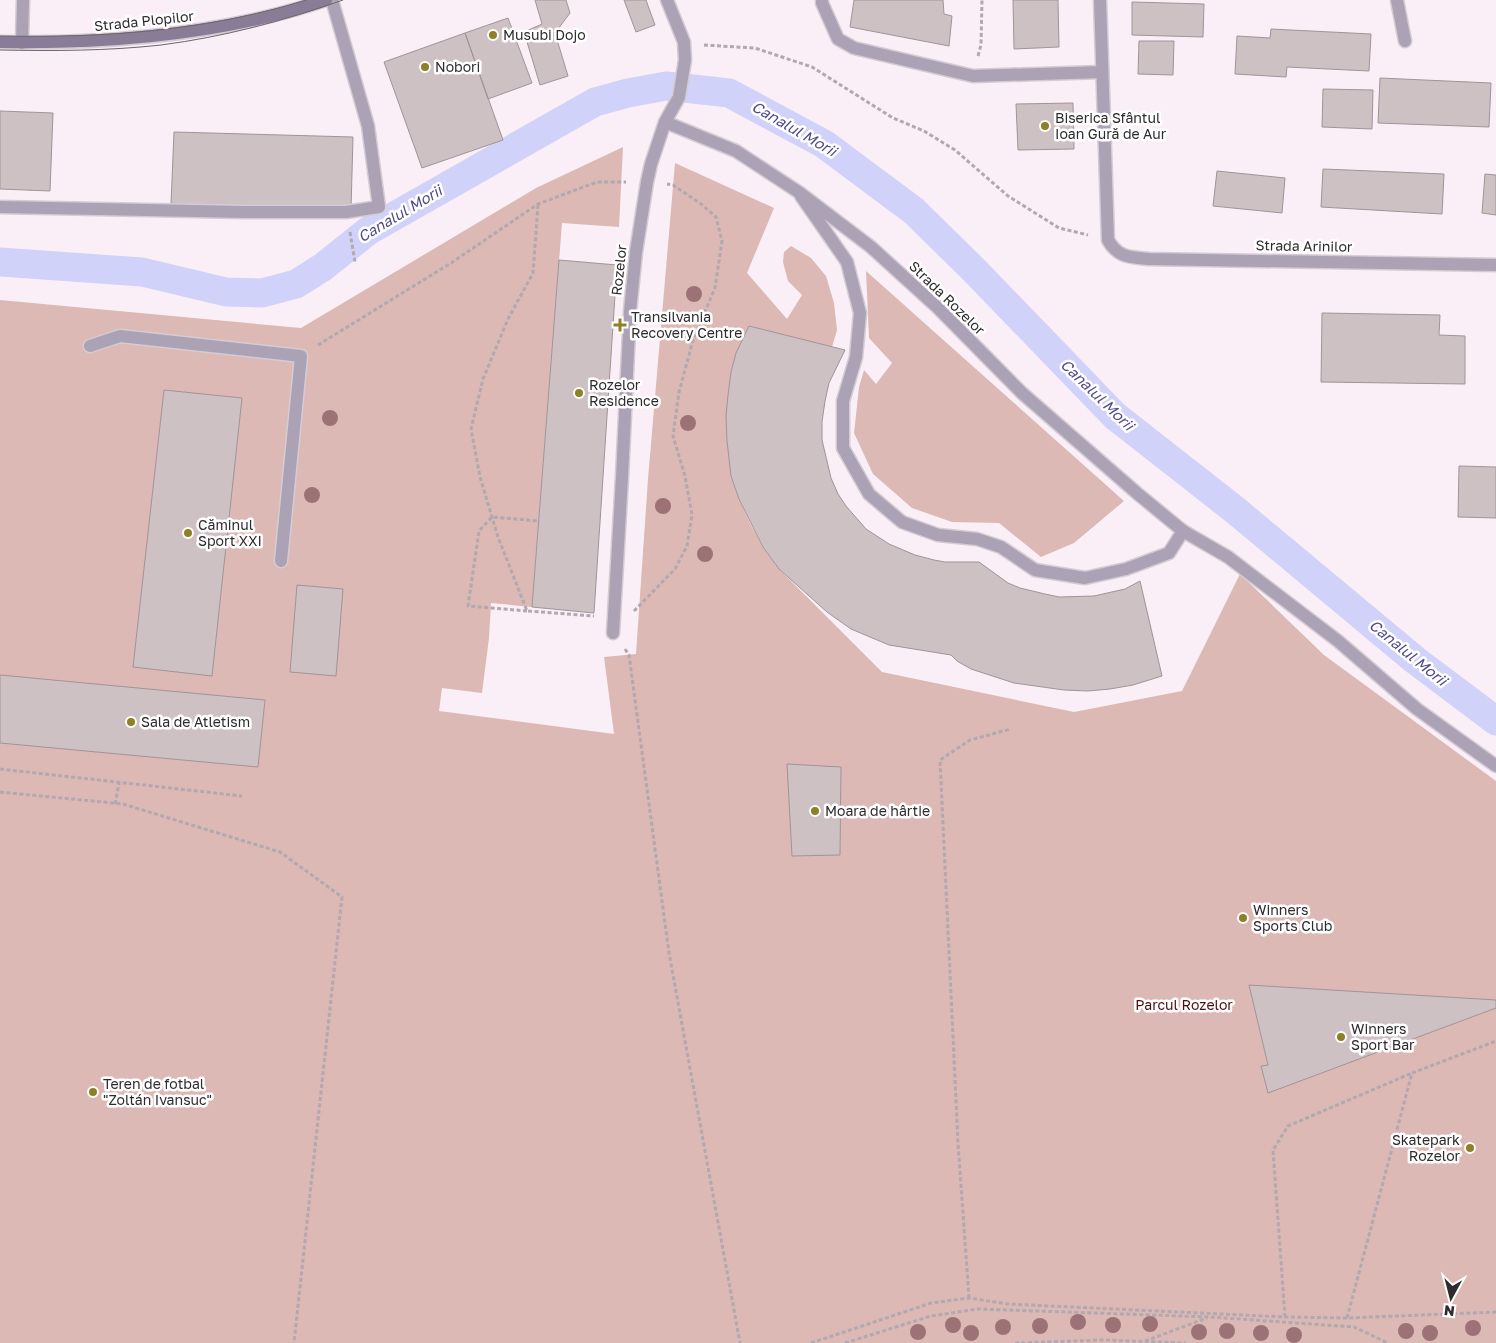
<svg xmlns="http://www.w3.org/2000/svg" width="1496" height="1343" font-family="'Golos Text',sans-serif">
<rect width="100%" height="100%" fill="#faeff7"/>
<!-- green -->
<path fill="#dcb9b5" d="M623 147 619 227 562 223 532 607 491 603 489 638 482 693 442 688 439 711 614 734 604 657 636 654 648 479 675 163 774 208 747 273 787 319 802 295 788 281 783 262 784 252 791 246 811 258 826 276 834 303 837 330 832 347 731 476 739 499 750 523 763 547 779 569 882 672 1074 712 1182 691 1240 574 1324 655 1496 781V1343H0V300L301 328 536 188Z
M866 271 1124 501 1074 543 1041 557 999 523 952 522 912 508 873 474 854 433 859 387 864 370 876 384 892 363 869 338Z"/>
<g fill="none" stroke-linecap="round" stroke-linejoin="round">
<!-- canal -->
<path stroke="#d1d2f9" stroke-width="29" d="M0 262 142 272 226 292 262 293 296 284 323 267 368 231 595 102 628 93 666 86 729 93 824 144 914 211 975 271 1115 416 1235 510 1415 660 1496 721"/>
</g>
<!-- building -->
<path fill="#cec1c4" stroke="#a19497" d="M535 0H566L570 13 555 33 568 76 540 85 524 32 542 24Z
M624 0H646L655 25 636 32Z
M854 0H943L944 14 952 16 949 46 850 27Z
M1013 0H1058L1059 47 1014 49Z
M1132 2 1204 4 1203 37 1132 35Z
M508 18 532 83 488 99 465 33Z
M1271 29 1371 34 1369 71 1287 67 1286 77 1235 74 1237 36 1270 38Z
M465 33 503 140 422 168 384 62Z
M1139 41H1174L1173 75 1138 74Z
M1380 78 1491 83 1489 127 1378 123Z
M1323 89 1373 90 1372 129 1322 127Z
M1073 103 1074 149 1018 150 1016 104Z
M0 111 53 113 50 191 0 189Z
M174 132 353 137 351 209 171 204Z
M1323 169 1444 174 1442 214 1321 207Z
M1217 171 1285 178 1282 213 1213 206Z
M1485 174 1496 175V215L1482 213Z
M559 260 617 265 594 613 532 607Z
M1322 313 1440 315 1439 335 1465 336V384L1321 382Z
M749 326 845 350 829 383 825 401 822 422V440L831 478 838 494 846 506 866 529 889 544 915 555 934 560 945 562H979L1008 583 1020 588 1045 594 1059 597 1094 596 1125 589 1140 581 1162 676 1133 685 1110 689 1088 691 1064 690 1014 683 971 669 957 661 951 655 889 645 851 629 827 612 779 569 763 547 739 499 731 476 727 441 726 416 728 395 731 372 736 353Z
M164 390 242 398 212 676 133 667Z
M1459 466 1496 467V518L1458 517Z
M297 585 343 589 336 676 290 672Z
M0 675 265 700 258 767 0 743Z
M787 764 841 767 840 855 792 856Z
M1249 985 1496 1000V1008L1268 1093 1261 1066 1268 1065Z"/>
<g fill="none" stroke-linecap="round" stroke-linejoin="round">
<!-- lane casing -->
<g stroke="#d5ccd3" stroke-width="15">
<path id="lane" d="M822 0V3L838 39 854 48 973 76 1102 72
M22 43 23 0
M801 196 847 262 860 313 856 357 843 401V448L869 494 902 522 938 535 977 539 1001 547 1035 570 1085 578 1126 569 1169 553 1183 531 1228 557 1338 641 1417 709 1496 766
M0 207 244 212H346L379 207 368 126 332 0
M90 346 120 336 301 356 281 561"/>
</g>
<!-- street casing -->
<g stroke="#d5ccd3" stroke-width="15">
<path id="street" d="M1100 0 1108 240C1118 258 1130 257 1149 259L1496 265
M1397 0 1405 41
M665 122 736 151 800 193 871 247 937 307 1022 393 1138 494 1183 531
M613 633 622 477 630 311 636 252 647 182 651 164 665 122 679 97 685 60 684 42 667 0"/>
</g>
<!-- secondary casing -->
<g stroke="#d5ccd3" stroke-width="15">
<path id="secondary" d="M0 42C109 44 222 35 326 0"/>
</g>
<!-- path -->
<path stroke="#b1a9af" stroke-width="3" stroke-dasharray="4 2.5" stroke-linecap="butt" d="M704 45 755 48 812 67 893 118 924 131 955 150 1008 196 1059 228 1088 235
M978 56 981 45 982 0
M538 205 533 273 508 319 483 379 471 429 480 477 498 537 527 611 594 616
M350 232 355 262
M318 345 451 263 538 204 597 182H626
M527 611 468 606 479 531 492 517 539 521
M634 611 675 569 687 546 692 515 685 476 673 436 679 392 693 340 715 288 722 241 716 217 701 204 673 185 667 184
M625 649 629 655 669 953 740 1343
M0 769 242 796
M0 792 123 804 280 852 342 897 294 1343
M115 804 119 783
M969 1298 958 1143 940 760 970 740 1011 729
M1285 1317 1273 1150 1288 1126 1412 1073
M1347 1318 1412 1073 1496 1041
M1145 1341 1207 1318
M811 1343 931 1303 969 1298 1008 1304 1285 1317 1347 1318 1496 1312
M845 1343 931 1316 978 1309 1210 1317 1354 1327 1388 1343
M1015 1343 1103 1340 1186 1343"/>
<!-- lane -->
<use href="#lane" stroke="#aca2b5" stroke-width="12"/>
<!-- street -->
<use href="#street" stroke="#aca2b5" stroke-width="12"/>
<!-- secondary -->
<use href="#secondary" stroke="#8a7b97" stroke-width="12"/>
<!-- tram -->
<path stroke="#6c666b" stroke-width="1" d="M0 36C103 38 207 31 306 0
M0 50C53 51 108 51 161 45 223 37 284 21 343 0"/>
</g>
<!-- trees -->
<g fill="#9c7277">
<circle cx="694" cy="294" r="8"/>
<circle cx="330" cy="418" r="8"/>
<circle cx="688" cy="423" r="8"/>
<circle cx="312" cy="495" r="8"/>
<circle cx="663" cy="506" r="8"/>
<circle cx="705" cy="554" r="8"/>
<circle cx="1078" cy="1322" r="8"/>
<circle cx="1150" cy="1324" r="8"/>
<circle cx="953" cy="1325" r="8"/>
<circle cx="1113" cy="1325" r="8"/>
<circle cx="1040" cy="1326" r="8"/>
<circle cx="1003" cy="1327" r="8"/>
<circle cx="1473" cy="1328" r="8"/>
<circle cx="1227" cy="1331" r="8"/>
<circle cx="1406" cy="1331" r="8"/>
<circle cx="918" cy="1332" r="8"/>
<circle cx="1199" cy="1332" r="8"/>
<circle cx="971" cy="1333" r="8"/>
<circle cx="1261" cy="1333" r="8"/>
<circle cx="1430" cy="1333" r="8"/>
<circle cx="1294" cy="1335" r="8"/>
</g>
<!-- markers -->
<g fill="#8e8027" stroke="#fff" stroke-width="2">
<circle cx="493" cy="35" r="5"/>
<circle cx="425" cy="67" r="5"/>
<circle cx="1045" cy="126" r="5"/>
<path d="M617.5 317.5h5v5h5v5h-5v5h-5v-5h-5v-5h5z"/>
<circle cx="579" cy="393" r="5"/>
<circle cx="188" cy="533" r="5"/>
<circle cx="131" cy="722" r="5"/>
<circle cx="815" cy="811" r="5"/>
<circle cx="1243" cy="918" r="5"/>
<circle cx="1341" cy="1037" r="5"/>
<circle cx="93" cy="1092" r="5"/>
<circle cx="1470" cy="1148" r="5"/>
</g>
<g text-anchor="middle" stroke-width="5" stroke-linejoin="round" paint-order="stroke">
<!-- street labels -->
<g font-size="14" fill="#2e2a2d" stroke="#fff">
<text transform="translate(144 21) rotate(-6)" y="5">Strada Plopilor</text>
<text transform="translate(1304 246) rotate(1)" y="5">Strada Arinilor</text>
<text transform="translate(619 270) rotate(-84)" y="5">Rozelor</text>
<text transform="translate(947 298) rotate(44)" y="5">Strada Rozelor</text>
</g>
<!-- poi labels -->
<g font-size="14" fill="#2e2a2d" stroke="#fff" text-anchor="start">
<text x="503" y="40">Musubi Dojo</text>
<text x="435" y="72">Nobori</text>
<text x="1055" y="123">Biserica Sfântul<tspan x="1055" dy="16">Ioan Gură de Aur</tspan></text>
<text x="631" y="322">Transilvania<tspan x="631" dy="16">Recovery Centre</tspan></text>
<text x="589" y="390">Rozelor<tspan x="589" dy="16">Residence</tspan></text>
<text x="198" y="530">Căminul<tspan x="198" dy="16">Sport XXI</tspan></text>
<text x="141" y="727">Sala de Atletism</text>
<text x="825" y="816">Moara de hârtie</text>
<text x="1253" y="915">Winners<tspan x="1253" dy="16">Sports Club</tspan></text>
<text x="1351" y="1034">Winners<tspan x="1351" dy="16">Sport Bar</tspan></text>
<text x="103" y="1089">Teren de fotbal<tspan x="103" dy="16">"Zoltán Ivansuc"</tspan></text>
<text x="1460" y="1145" text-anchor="end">Skatepark<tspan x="1460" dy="16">Rozelor</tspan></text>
</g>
<!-- park labels -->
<g font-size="14" fill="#4f0c0e" stroke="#fff">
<text x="1184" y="1010">Parcul Rozelor</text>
</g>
<!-- water labels -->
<g font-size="15" font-style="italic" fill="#504c89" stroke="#fff">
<text transform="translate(794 129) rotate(30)" y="5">Canalul Morii</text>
<text transform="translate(400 214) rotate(-31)" y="5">Canalul Morii</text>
<text transform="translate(1097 395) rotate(44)" y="5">Canalul Morii</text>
<text transform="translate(1408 653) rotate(39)" y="5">Canalul Morii</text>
</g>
</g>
<!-- north arrow -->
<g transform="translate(1451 1298) rotate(187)" stroke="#ffffff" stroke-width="4" paint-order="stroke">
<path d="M0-4L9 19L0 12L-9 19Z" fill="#2e2a2d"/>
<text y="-8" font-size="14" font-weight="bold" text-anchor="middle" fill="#2e2a2d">N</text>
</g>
</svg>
